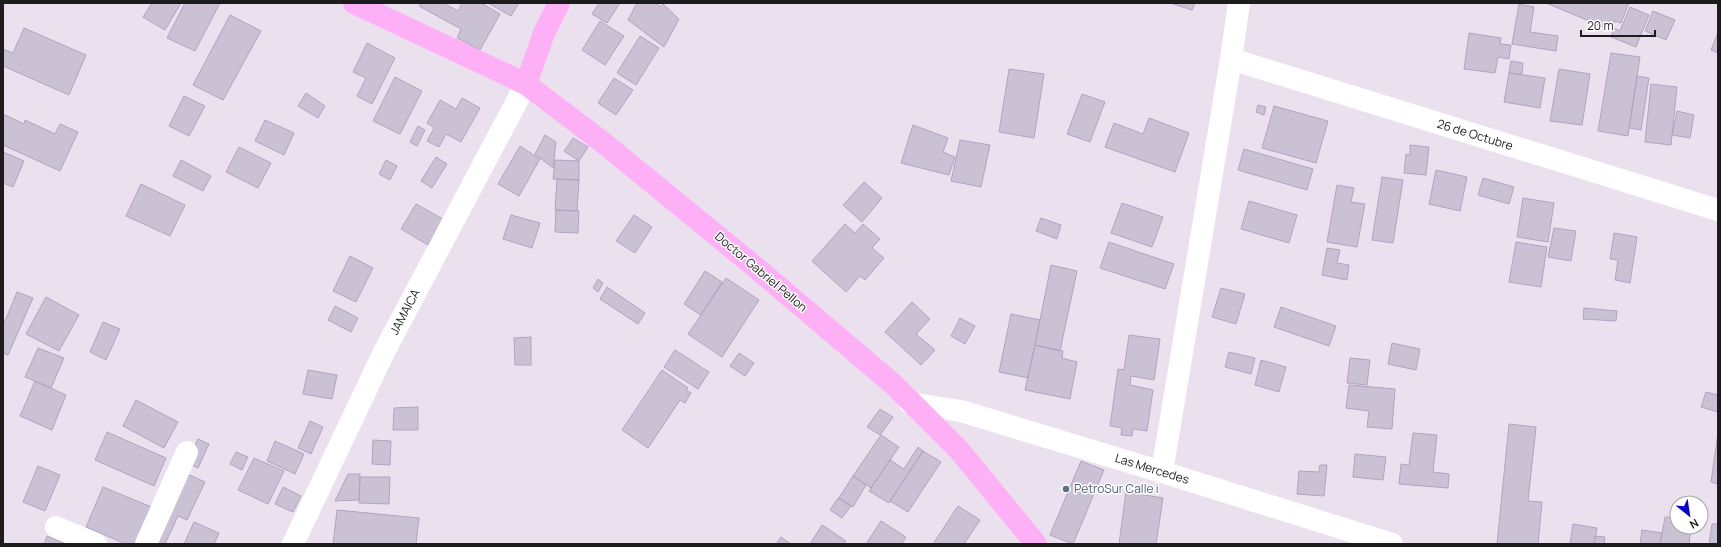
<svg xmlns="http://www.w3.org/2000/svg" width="1721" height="547" font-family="Manrope,sans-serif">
<rect width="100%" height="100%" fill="#ebe1ee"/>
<!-- building -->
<path fill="#cbc1d5" stroke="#b2a3c1" d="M152 3H181L165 30 143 17Z
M185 3H220L195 51 167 38Z
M421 3H443L458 11 462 3H481L500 14 480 50 457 38 461 29 419 6Z
M488 3H519L511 16Z
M599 3H620L607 23 592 14Z
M637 3H657L660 7 663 4 679 19 664 47 628 20Z
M1170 3H1195L1192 10Z
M1546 3H1629L1621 23 1615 21 1611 30Z
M1519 4 1534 7 1530 32 1558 36 1556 51 1512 44Z
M1630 7 1649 15 1636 47 1611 37 1614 28 1620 31Z
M1653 11 1675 20 1666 40 1645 31Z
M230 15 261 31 223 100 193 85Z
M600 21 624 36 605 65 582 50Z
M24 28 86 55 69 95 3 66V49L13 53Z
M1718 32V53L1711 50Z
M1469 33 1501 38 1500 44 1511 45 1509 59 1498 57 1495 73 1464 69Z
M640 36 659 48 636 85 617 73Z
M367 43 395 58 372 104 357 96 366 78 353 72Z
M1611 53 1640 57 1628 136 1598 131Z
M1511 61 1523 63 1522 74 1509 73Z
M1009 69 1044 74 1034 138 999 132Z
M1559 69 1590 74 1582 125 1550 121Z
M1509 73 1545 78 1540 108 1504 102Z
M1637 76 1649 78 1641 130 1629 128Z
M395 77 422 91 400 134 373 121Z
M614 78 633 90 616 115 598 103Z
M1651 84 1677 87 1671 145 1645 142Z
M306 93 325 106 318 118 298 106Z
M1082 94 1105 102 1090 142 1067 134Z
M184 96 205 106 189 136 169 126Z
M462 98 480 108 461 142 446 134 439 147 427 141 434 128 427 123 440 100 456 109Z
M1258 105 1266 107 1264 115 1256 112Z
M1274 106 1328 121 1316 163 1262 148Z
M1677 111 1694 115 1690 138 1672 135Z
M3 114 24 124 25 120 55 134 60 124 78 132 60 171 3 145Z
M1149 118 1189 133 1175 172 1105 147 1114 123 1143 134Z
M265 120 294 133 284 155 255 141Z
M913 125 948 138 943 152 955 157 949 175 901 163Z
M418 126 425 130 417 146 410 142Z
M545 135 556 142 553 168 535 154Z
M573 138 588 147 579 161 564 151Z
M960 140 990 145 981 187 951 181Z
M1410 145 1429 147 1426 175 1404 173 1406 154 1410 155Z
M520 146 540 159 519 196 498 184Z
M239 147 271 163 258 188 226 172Z
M1244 149 1313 169 1307 190 1238 170Z
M3 152 24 161 13 187 3 183Z
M436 157 447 164 432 188 421 181Z
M181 160 211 176 203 191 173 176Z
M386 160 397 166 390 180 379 174Z
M555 160 579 161V180L553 179Z
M1436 170 1467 177 1460 211 1429 204Z
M1382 177 1403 180 1393 243 1372 240Z
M1483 178 1514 187 1509 204 1478 195Z
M557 179 579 180 577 211 555 210Z
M864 182 882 198 862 222 843 205Z
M141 184 185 205 170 236 126 216Z
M1337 185 1354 188 1351 202 1365 204 1357 247 1327 242Z
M1523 198 1554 203 1548 242 1517 237Z
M1249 201 1297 215 1289 243 1241 229Z
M1122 203 1163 217 1152 247 1111 233Z
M416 204 443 219 428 245 401 229Z
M556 210 579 211 578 233 555 232Z
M511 215 540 223 532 248 503 239Z
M634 215 652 227 635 253 616 241Z
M1041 218 1061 225 1057 239 1036 231Z
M845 224 855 233 863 224 880 239 872 248 884 258 865 280 860 276 846 292 812 261Z
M1554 228 1576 231 1571 261 1548 257Z
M1614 233 1637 237 1630 283 1615 280 1618 260 1610 259Z
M1109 242 1174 264 1165 289 1100 268Z
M1516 242 1547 247 1541 287 1509 282Z
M1327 248 1340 250 1337 263 1349 265 1347 280 1322 275Z
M350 256 373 268 356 302 333 291Z
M1051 265 1077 271 1060 351 1035 345Z
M705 271 722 282 701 315 684 304Z
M726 278 759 300 722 357 688 334Z
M598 279 603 283 598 292 593 288Z
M607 287 645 313 638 324 600 299Z
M1221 288 1245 294 1236 324 1212 317Z
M17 292 33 298 8 355 3 353V326Z
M46 297 79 315 59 351 26 334Z
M912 302 930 319 916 334 935 350 921 365 885 332Z
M335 306 358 318 351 332 328 320Z
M1281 307 1336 326 1329 346 1274 327Z
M1584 308 1617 311 1616 321 1583 319Z
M1011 314 1040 320 1028 378 999 372Z
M960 318 975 326 965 344 951 336Z
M103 322 120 329 106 360 90 352Z
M1129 335 1160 339 1154 380 1131 376 1130 385 1153 390 1147 431 1133 429 1132 436 1121 435 1122 428 1110 426 1118 369 1124 370Z
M531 337V365H515L514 338Z
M1392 343 1420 349 1416 370 1388 364Z
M1035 345 1063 351 1062 358 1077 362 1070 399 1025 390Z
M38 348 64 358 51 388 25 377Z
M675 350 709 372 698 389 664 367Z
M1229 352 1255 358 1251 374 1225 367Z
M739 353 754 363 745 376 730 366Z
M1350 358 1370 360 1367 385 1347 383Z
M1261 360 1286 367 1279 392 1255 385Z
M308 370 337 375 332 399 303 394Z
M662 370 688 388 686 390 691 393 685 403 680 400 648 448 622 430Z
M35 381 66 395 52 430 20 416Z
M1349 385 1395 389 1392 429 1367 427 1369 411 1346 408Z
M1706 392 1718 395V412L1701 407Z
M136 400 178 422 164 448 123 426Z
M418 407V430H393L394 408Z
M880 409 893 417 880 435 867 427Z
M310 421 323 427 311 454 298 448Z
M1509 424 1536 427 1528 501 1542 502 1538 544H1497Z
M107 432 166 458 154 486 95 460Z
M1413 433 1437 435 1433 472 1449 474 1448 488 1399 484 1401 464 1409 465Z
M1718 433V484L1711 482Z
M881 435 899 447 871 488 853 476Z
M198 439 209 444 198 468 187 463Z
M373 440 391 441 390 465 372 464Z
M275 441 304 454 295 474 267 461Z
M918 447 923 451 889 503 869 491 890 460 904 469Z
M923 451 941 462 908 512 890 501Z
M236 452 248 457 242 470 230 464Z
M1355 454 1386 457 1383 480 1353 477Z
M254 458 284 471 268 504 238 490Z
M1081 461 1104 470 1073 544 1050 535Z
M1320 465H1327L1324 496 1297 494 1299 471 1319 472Z
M38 466 60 475 45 511 23 502Z
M181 471 205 482 187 520 178 516 165 544H148Z
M348 474H360L359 500 335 501Z
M853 476 866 485 853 507 839 498Z
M360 477H390L389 504 359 503Z
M103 487 154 508 139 544H126L86 527Z
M283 487 301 496 293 512 275 504Z
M1126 492 1163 498 1156 544H1119Z
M838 498 851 506 842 518 830 510Z
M958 506 980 520 964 544H933Z
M337 510 419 518 416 544H333Z
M1665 517 1677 518V527H1691L1689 544H1660Z
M881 521 906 537 902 544H866Z
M194 522 219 533 214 544H184Z
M1573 524 1597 528 1594 544H1570Z
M1712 524H1718V544H1709Z
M822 525 846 541 844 544H810Z
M1642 530 1662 533 1660 544H1640Z
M47 536 66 544H44Z
M1595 536 1605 537 1604 544H1594Z
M781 537 791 544H776Z"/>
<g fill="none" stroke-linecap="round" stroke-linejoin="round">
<!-- street -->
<path stroke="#fff" stroke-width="22" d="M1231 59 1718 210
M910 403 961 411 1162 472 1392 544
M1162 472 1231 59 1239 3
M56 527 96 544
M146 544 187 452
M293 544 384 352 526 84"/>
<!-- secondary -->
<path stroke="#fdb0f5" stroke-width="22" d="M354 3 526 84 605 144 754 266 893 384 959 450 1036 544
M526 84 544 33 559 3"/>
</g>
<!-- markers -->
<circle fill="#5c6f8a" stroke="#fff" stroke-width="1.5" cx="1066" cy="489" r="4"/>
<g text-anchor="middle" stroke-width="3" stroke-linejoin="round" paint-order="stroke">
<!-- street labels -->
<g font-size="12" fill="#1c1c1c" stroke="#fff">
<text transform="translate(1475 135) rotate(17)" y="4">26 de Octubre</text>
<text transform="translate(761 272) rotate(40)" y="4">Doctor Gabriel Pellon</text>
<text transform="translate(405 312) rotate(-62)" y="4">JAMAICA</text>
<text transform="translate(1152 469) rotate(17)" y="4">Las Mercedes</text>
</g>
<!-- service labels -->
<g font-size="12" fill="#4e5e75" stroke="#fff" text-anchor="start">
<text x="1074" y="493">PetroSur Calle i</text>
</g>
</g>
<!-- border -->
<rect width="1721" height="547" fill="none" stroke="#1c1c1c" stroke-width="8"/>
<!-- north arrow -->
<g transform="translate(1689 515) rotate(150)"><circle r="19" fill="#ffffff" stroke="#a4a4a4"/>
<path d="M0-3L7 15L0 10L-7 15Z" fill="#0c00c8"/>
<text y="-6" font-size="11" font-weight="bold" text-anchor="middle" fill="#1c1c1c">N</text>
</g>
<!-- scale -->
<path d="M1581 30v6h74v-6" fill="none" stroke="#1c1c1c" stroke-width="2"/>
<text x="1587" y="30" font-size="12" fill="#1c1c1c" stroke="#ffffff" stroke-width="3" paint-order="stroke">20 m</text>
</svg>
